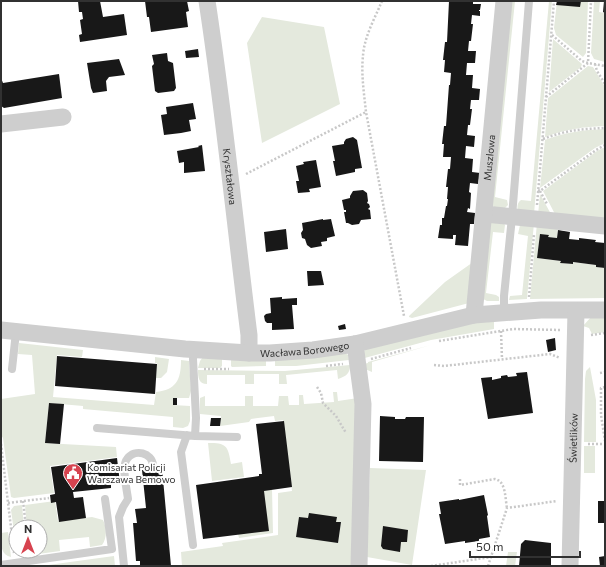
<svg xmlns="http://www.w3.org/2000/svg" width="606" height="567" font-family="Commissioner,sans-serif">
<rect width="100%" height="100%" fill="#fff"/>
<!-- green -->
<path fill="#e4e9dd" d="M509 1H515L495 197 507 200 508 205 504 209 494 207 492 205Z
M549 1H552L534 214 518 212C517 207 517 203 521 200L531 201Z
M557 1H588L586 53 583 57 556 35 554 28Z
M594 1H600L599 12 605 13V62L594 59 591 53Z
M262 17 324 27 340 104 262 143 247 43Z
M553 39 582 64 581 67 549 92Z
M588 66 593 67 605 87V126C582 127 567 129 545 137L548 98Z
M605 129V143L595 148 540 188 545 140C566 132 583 130 605 129Z
M605 147V221L557 218 543 191 597 151Z
M540 194 552 216 538 215Z
M503 222 505 225 504 233 493 232 486 293 496 295 499 297V301H487L483 299 488 232 491 223Z
M534 223 527 299 509 300 510 296 522 295 528 236 518 234 520 225Z
M537 223 558 226 557 238 548 237V235H540L537 258 561 261V263L573 264V262L596 265V267L605 268V298L530 299Z
M476 260 469 303 412 318 409 317V316L445 282Z
M591 317H605V332L592 334 589 328 583 326Z
M468 322H494V329L431 340 361 359 362 353 366 349Z
M19 343 83 350 82 357 57 355 53 397 154 405 156 392C176 390 181 380 181 360L189 361 191 391 189 398H173V405L190 406V421L188 426 183 428 173 427V417L83 409V406L49 403 45 443 116 447 117 457 50 466 54 493 14 498 11 497 3 438 1 435V399L35 394 32 355 18 354Z
M431 345 372 362V372L365 369 363 364 368 363V362Z
M345 353 348 355 349 360 296 366H275V359Z
M155 357 169 359 167 372 161 378H156L157 363H155Z
M203 357 222 358V366L220 368H198L200 361Z
M231 359H266V366L232 367 231 366Z
M350 365C350 374 346 376 338 379L337 370 286 375 287 384H279V374H254V384H245V375H207V384C199 384 198 378 198 370L285 371Z
M590 367 596 400V442H584L585 379 586 371Z
M333 392H337L338 401 358 398 351 556V565L354 566H182L181 552 223 546 222 543 278 535V493L292 491 283 420 275 421 274 416 251 419 249 422 220 426 221 416 200 414V398L205 396V406H245V396H253V406H278L279 396H288L289 405H299V395H303L304 404 334 402Z
M208 443C226 443 228 445 231 464L242 462 244 477 212 481Z
M584 446H595V473H584Z
M370 468 426 470 412 565 367 557Z
M272 489 273 533 239 538 238 534 263 490Z
M55 501 58 521 92 517 103 520C107 528 107 538 102 545L90 547 89 537 59 540 60 551 31 555 30 551H40V527H27L25 505Z
M22 505 24 527H16V546L11 510 14 506Z
M8 532 11 557C0 555 1 543 1 533Z
M508 552H517L515 566H506Z
M114 556 115 566H41Z"/>
<!-- building -->
<path fill="#181818" d="M78 1H100L103 17 124 14 127 35 80 42 79 35 82 34 80 20 83 19 82 12H79Z
M145 1H187L189 11 186 12 188 27 151 32 149 17H147Z
M449 1H473V4H481L480 10H479V11H480V16L472 15 471 24H473L471 41H469L468 51H476L475 63H467L466 75H473L472 88 480 89 479 100H471L470 109H472L470 125H468L467 135 475 136 474 147 466 146 465 158 473 159 472 172 480 173 478 184 470 183 469 192 471 193 470 209 468 208 467 212 475 213 474 224H470L468 246 455 245 456 235H453V239L438 238 440 225H442V218H444L446 206H447L448 199H447L448 187H446L448 169H450L451 157H443L444 144H442L444 126H446L449 85H450L451 73 444 72 445 60H443L445 42H447Z
M557 1H581L580 7 556 5Z
M604 1H605V13L603 12Z
M198 49 199 57 186 58 185 51Z
M167 53 168 61 173 63 176 88 174 91 158 93 155 91 152 66 154 64 152 55Z
M119 59 125 75 109 77 106 81 107 91 93 93 91 88 87 63Z
M59 74 62 98 4 108 1 106V78L3 83Z
M193 103 196 119 189 120 191 131 181 133 164 135 161 115 167 114 166 107Z
M353 137 357 140 362 168 355 169V172L336 176 333 161H335L332 146 344 144V142L346 139Z
M202 145 205 171 184 173V162L179 163 177 151 199 147 198 146Z
M316 160 321 187 309 189 310 192 298 193 296 181H299L296 166 304 164 303 162Z
M363 190 367 193 368 201 367 203 369 204 370 207 368 209 370 210 371 219 361 220 359 224 352 225 348 223H346L344 212H346V210H344L342 200 350 198V196L353 191Z
M323 219V220L331 219 335 236 327 238V241L321 242 322 246 311 248 307 245 305 239 302 238 301 233 303 230 302 223Z
M286 229 288 249 266 252 264 232Z
M558 230 570 232 569 239 579 240V238L596 240 595 242 605 243V268L596 267V265L573 262V264L560 263 561 261 537 258 540 234 549 235 548 237 557 238Z
M307 271H321L324 285 308 286Z
M282 297V299L297 298V305H292L294 329 272 330V323H267L265 321 264 316 266 314 271 313 270 298Z
M345 324 346 329 339 330 338 326Z
M555 338 556 350 548 352 546 340Z
M57 356 157 364 155 394 55 386Z
M527 372 533 413 488 419 481 378 492 377V380L501 378V376L507 375 508 377 517 376 516 373Z
M173 398H177V405H173Z
M49 403 64 404 60 444 45 443Z
M380 416 395 417V419H405L406 417H424L423 462 379 461Z
M211 418H221L220 426H210Z
M284 421 292 487 264 491 269 531 203 539 196 485 259 476V474H262L256 424Z
M117 458 120 483 111 484V488L73 492 74 498 83 497 86 518 59 522 56 502 51 503 50 495 55 494 51 467Z
M162 468 171 566H140V561H136L133 523H137L135 509 146 508 142 470Z
M484 495 488 515 487 516 490 537 479 539V541L465 543V541L445 544 439 514H441L439 502 459 499V500Z
M598 501H605V523H598Z
M309 513 337 517 336 522H341L338 543 296 537 299 517 308 518Z
M383 526 408 530 407 542H401L400 552 383 549 381 546Z
M525 540 551 543V566H519L521 544Z
M605 556V566H600L599 557Z"/>
<g fill="none" stroke-linecap="round" stroke-linejoin="round">
<!-- path -->
<path stroke="#c8c8c8" stroke-width="2.5" stroke-dasharray="2 2" stroke-linecap="butt" d="M382 1C375 18 364 37 363 56 361 74 364 93 366 112L404 316
M552 35 582 61 588 63 605 66
M595 64 597 71 605 84
M546 97 588 63 591 1
M543 139C567 130 580 129 605 128
M246 174 366 112
M538 190 540 191 596 150 605 145
M540 191 547 204
M537 205 554 1
M529 297 534 234
M501 331 502 359
M591 335 605 333
M439 341 513 329 561 330
M371 359 411 348
M434 365 444 366 550 354 560 358
M326 366 343 364
M204 369H229
M600 373 605 372
M317 387 321 393 323 403 336 416 346 433
M605 387 601 388V415L605 441
M1 444 14 553
M588 444H605
M460 479V485L495 479C506 481 505 498 507 508
M23 501 26 527
M8 503 49 498
M431 566 491 557
M488 566 507 508 557 501"/>
<!-- lane -->
<path stroke="#cecece" stroke-width="8" d="M504 312V296L512 217 529 1
M194 350 193 359 196 418 195 436
M12 369 16 332
M97 428 195 436 237 437
M187 435 181 452 193 545
M1 565 112 549 105 499
M124 566 119 517 123 507 128 499C127 490 121 466 127 459 135 448 152 453 153 465"/>
<!-- street -->
<g stroke="#cecece" stroke-width="17">
<path id="s1" d="M207 1C224 112 235 224 249 335V353"/>
<path d="M1 124 63 117"/>
<path d="M485 214 605 226"/>
<path id="s2" d="M474 315 504 1"/>
<path id="s3" d="M1 330 185 349 249 353H270L313 350 355 344 474 315 541 310H605"/>
<path d="M355 344 363 404 359 566"/>
<path id="s4" d="M570 566 576 311"/>
</g>
</g>
<!-- icons -->
<defs>
<g id="civic-pin" transform="scale(1)"><path d="M0 17L-7.5 6A9.5 9.5 0 1 1 7.5 6Z" fill="#d7434f" stroke="#fff"/><path d="M-.6-6.5H3V-4.5H.6V-3L4-1V1h2V6H-6V1h2V-1L-.6-3ZM-1.2 2.5V6h2.4V2.5Z" fill="#fff"/></g>
</defs>
<g fill-rule="evenodd">
<use href="#civic-pin" x="73" y="473"/>
</g>
<g text-anchor="middle" stroke-width="4" stroke-linejoin="round" paint-order="stroke">
<!-- street labels -->
<g font-size="10" fill="#313131" stroke="#fff">
<text dy="4" stroke="none"><textPath href="#s2" startOffset="158">Muszlowa</textPath></text>
<text dy="4" stroke="none"><textPath href="#s1" startOffset="177">Kryształowa</textPath></text>
<text dy="4" stroke="none"><textPath href="#s3" startOffset="305">Wacława Borowego</textPath></text>
<text dy="4" stroke="none"><textPath href="#s4" startOffset="128">Świetlików</textPath></text>
</g>
<!-- poi labels -->
<g font-size="10" fill="#313131" stroke="#fff" text-anchor="start">
<text x="87" y="471">Komisariat Policji<tspan x="87" dy="12">Warszawa Bemowo</tspan></text>
</g>
</g>
<!-- border -->
<rect width="606" height="567" fill="none" stroke="#313131" stroke-width="4"/>
<!-- north arrow -->
<g transform="translate(28 539)"><circle r="19" fill="#ffffff" stroke="#adadad"/>
<path d="M0-3L7 15L0 10L-7 15Z" fill="#d7434f"/>
<text y="-6" font-size="11" font-weight="bold" text-anchor="middle" fill="#313131">N</text>
</g>
<!-- scale -->
<path d="M470 551v6h110v-6" fill="none" stroke="#313131" stroke-width="2"/>
<text x="476" y="551" font-size="12" fill="#313131" stroke="#ffffff" stroke-width="3" paint-order="stroke">50 m</text>
</svg>
